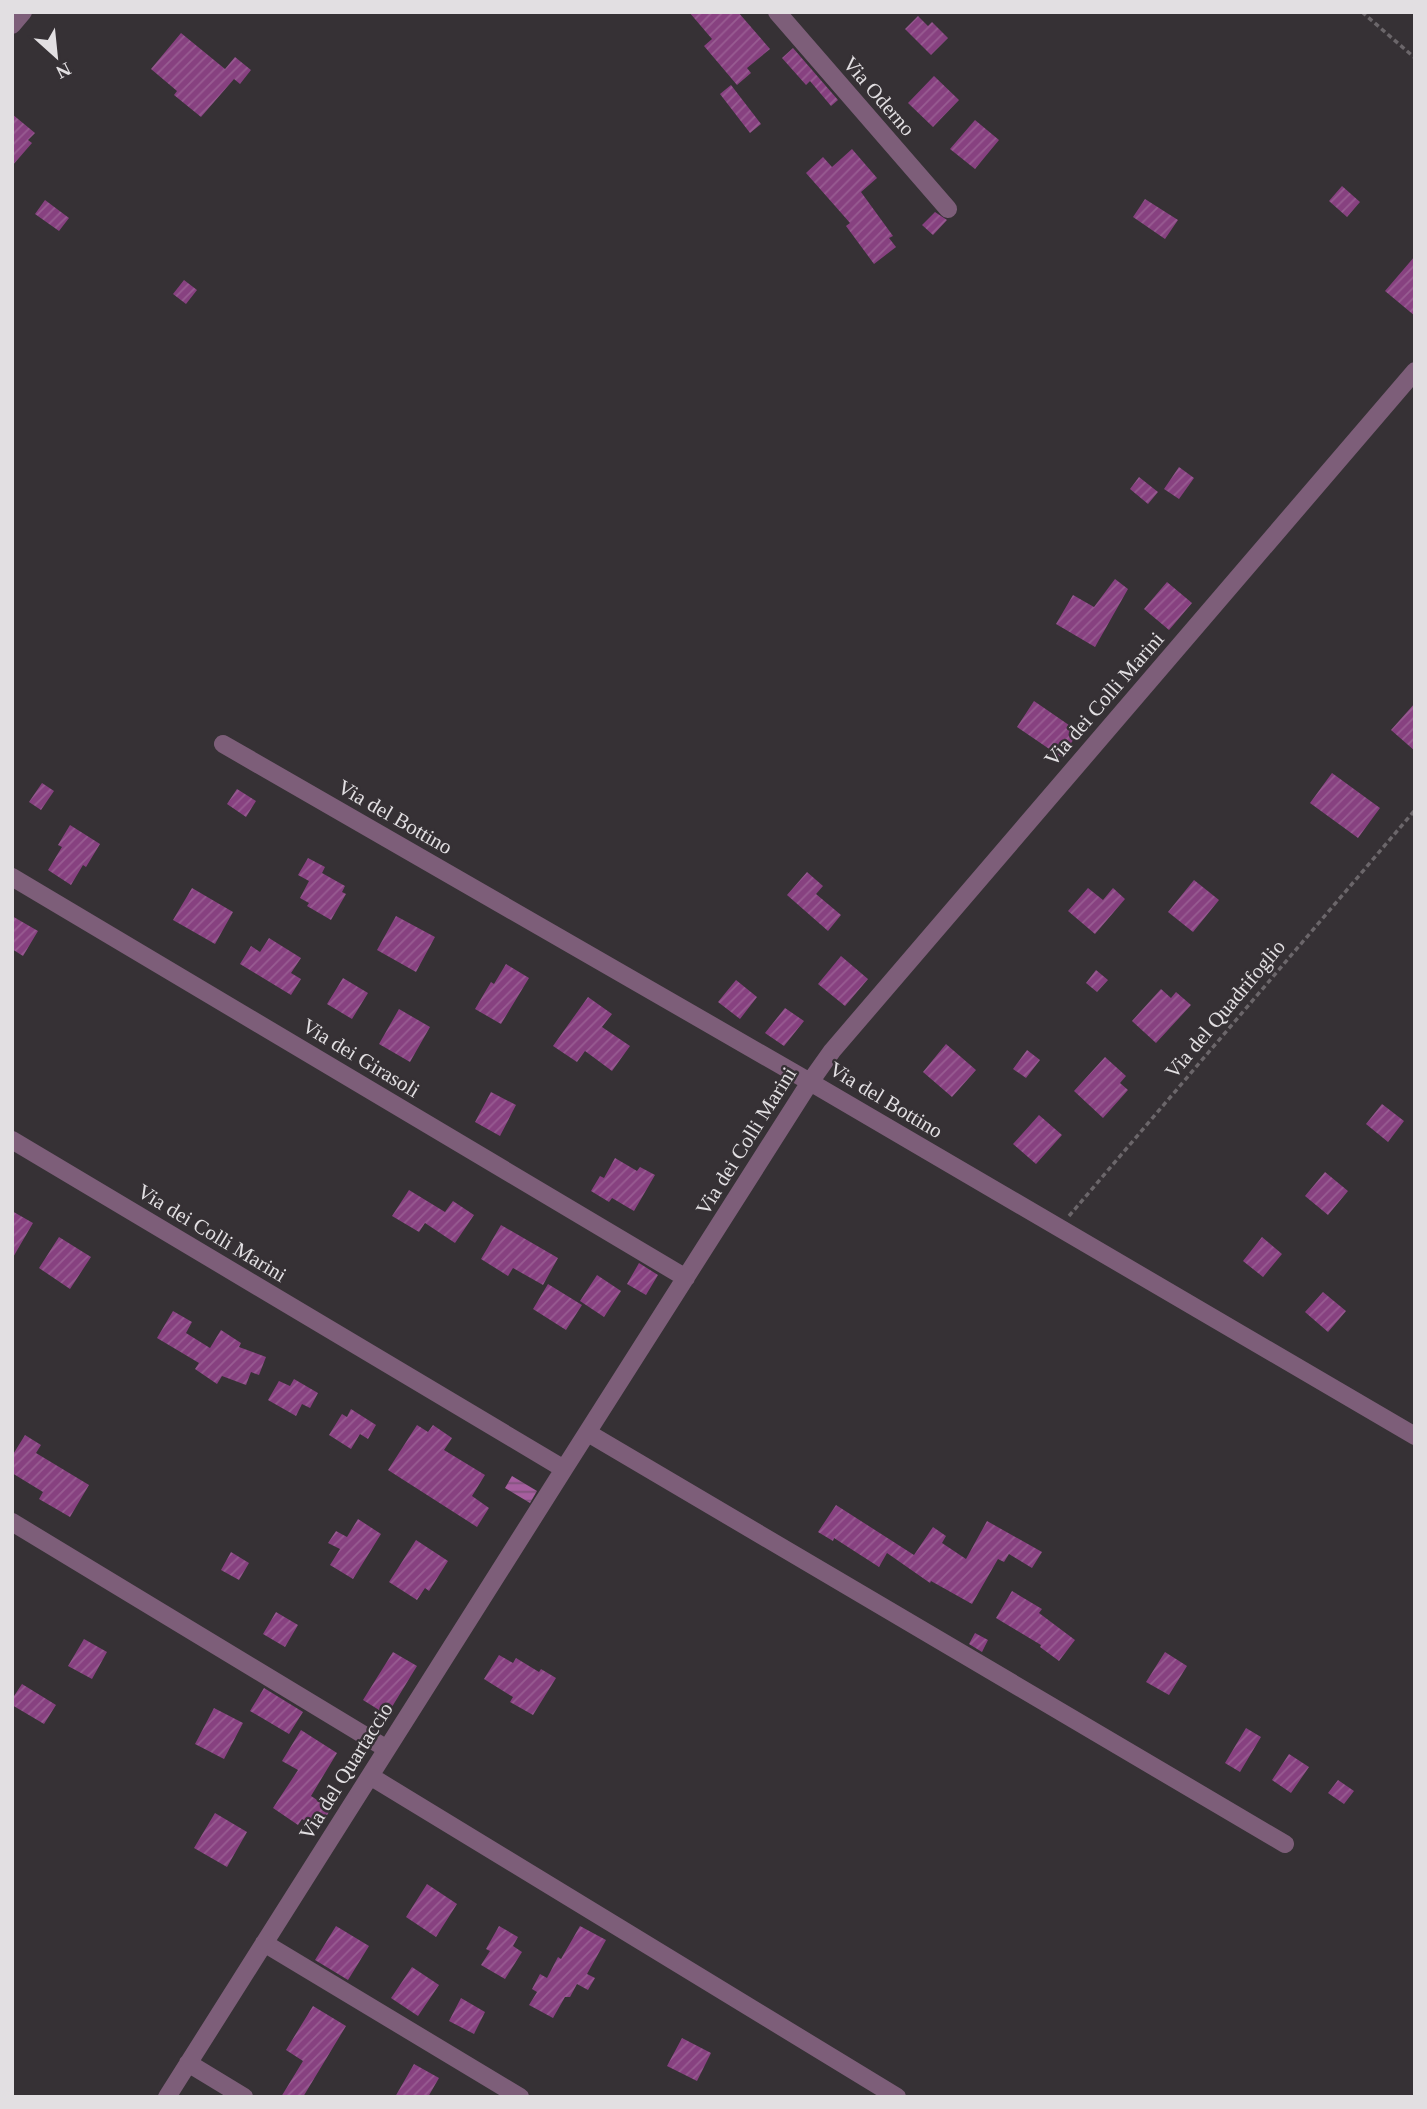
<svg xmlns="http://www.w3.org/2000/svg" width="1427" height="2109" font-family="'Times New Roman',serif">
<defs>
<pattern id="water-rules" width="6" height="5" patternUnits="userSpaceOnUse" patternTransform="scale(1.75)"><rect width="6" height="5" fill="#a65e9f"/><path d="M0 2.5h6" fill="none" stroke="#7f537b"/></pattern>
<pattern id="building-hatch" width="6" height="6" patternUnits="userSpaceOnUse" patternTransform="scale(1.75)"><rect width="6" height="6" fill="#874180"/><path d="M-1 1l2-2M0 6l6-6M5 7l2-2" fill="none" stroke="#985c92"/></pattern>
</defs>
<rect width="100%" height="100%" fill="#363135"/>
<!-- water -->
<path fill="url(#water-rules)" d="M512 1476 537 1491 530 1503 505 1488Z"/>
<!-- building -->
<path fill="url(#building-hatch)" d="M689 12H738L770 49 747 68 751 73 737 85 704 46 712 39Z
M918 16 928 26 932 22 948 38 931 55 905 29Z
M181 33 225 69 235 57 251 70 240 84 234 79 201 117 174 95 177 91 151 69Z
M793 48 838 100 831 106 810 81 806 85 782 58Z
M934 76 959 100 933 127 908 103Z
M731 85 761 124 750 133 720 94Z
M12 114 35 133 28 140 32 143 12 166Z
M975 120 999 140 975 169 950 149Z
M852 149 877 178 861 192 893 236 889 238 896 247 874 264 846 226 850 223 806 173 823 157 832 167Z
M1342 186 1360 202 1347 217 1329 201Z
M1145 199 1178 220 1165 239 1133 217Z
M45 200 69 218 59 231 35 214Z
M935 212 947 220 933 235 922 225Z
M1415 256V316L1385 291Z
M184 280 197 290 186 304 173 294Z
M1179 467 1194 478 1179 499 1164 489Z
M1139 477 1158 492 1148 504 1130 489Z
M1115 579 1128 589 1095 647 1056 624 1073 595 1094 607Z
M1167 582 1192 603 1169 630 1144 609Z
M1034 701 1079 732 1061 757 1017 727Z
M1415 703V751L1391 730Z
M1332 773 1380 808 1358 838 1310 803Z
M42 783 54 791 41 810 29 802Z
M237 789 256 801 246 817 227 804Z
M70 825 100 844 86 867 83 865 71 885 48 870 62 847 58 845Z
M308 858 325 867 322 873 345 886 342 892 346 894 331 920 307 906 309 903 300 898 309 881 298 875Z
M807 872 823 886 816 894 841 915 828 931 787 895Z
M1194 880 1219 900 1193 932 1168 912Z
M192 888 233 912 215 944 173 920Z
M1088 888 1103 900 1113 888 1125 899 1095 934 1068 911Z
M12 916 38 931 23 956 12 949Z
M396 916 435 937 416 972 377 950Z
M269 938 301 958 291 973 301 979 291 995 240 964 251 946 260 952Z
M841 956 868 979 845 1006 818 984Z
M506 964 529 978 501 1024 475 1009 491 982 494 984Z
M1096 970 1108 980 1097 992 1086 983Z
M343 978 368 993 352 1019 327 1004Z
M736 980 757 997 740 1019 718 1002Z
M1161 989 1171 998 1176 992 1191 1005 1156 1043 1132 1021Z
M588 997 612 1014 602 1027 630 1046 612 1071 585 1051 577 1062 553 1046Z
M785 1008 804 1021 784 1046 765 1033Z
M399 1009 430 1027 410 1062 379 1044Z
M946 1044 976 1070 952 1097 923 1072Z
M1027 1050 1040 1060 1026 1078 1013 1069Z
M1105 1057 1126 1076 1120 1083 1128 1090 1103 1118 1074 1091Z
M491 1092 516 1105 500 1136 475 1122Z
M1382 1104 1404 1121 1388 1142 1366 1124Z
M1039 1115 1062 1135 1036 1164 1013 1144Z
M615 1158 637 1171 640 1167 655 1175 634 1211 612 1198 609 1202 591 1191 600 1176 604 1178Z
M1325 1172 1348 1191 1328 1215 1305 1196Z
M409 1190 445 1212 453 1201 474 1215 455 1243 425 1223 419 1232 392 1216Z
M12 1211 33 1223 12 1259Z
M501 1225 558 1258 543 1285 513 1268 508 1276 481 1259Z
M59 1237 91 1257 70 1289 39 1268Z
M1262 1237 1282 1254 1263 1277 1243 1261Z
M639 1263 658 1275 646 1295 627 1284Z
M597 1275 621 1291 604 1317 580 1301Z
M548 1284 582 1305 566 1330 533 1309Z
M1323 1292 1346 1311 1328 1332 1305 1312Z
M173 1311 192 1322 186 1333 210 1348 221 1330 241 1343 239 1347 266 1357 259 1375 251 1372 246 1385 222 1376 217 1384 195 1369 199 1363 157 1338Z
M294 1379 318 1393 310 1408 302 1404 296 1416 268 1400 279 1381 290 1386Z
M351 1409 376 1425 368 1439 360 1434 351 1449 329 1435 342 1414 347 1417Z
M417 1425 428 1432 433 1425 452 1438 444 1450 485 1475 472 1496 489 1508 477 1527 388 1470Z
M25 1435 41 1445 36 1453 89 1485 70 1517 39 1499 43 1492 12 1473V1456Z
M836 1505 914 1555 933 1527 946 1536 942 1543 966 1559 987 1521 1042 1552 1032 1568 1009 1554 1004 1562 998 1559 972 1604 931 1581 930 1583 887 1553 879 1567 834 1538 833 1541 818 1532Z
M358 1519 381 1534 353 1579 330 1565 340 1549 328 1543 336 1531 347 1537Z
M416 1540 448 1561 429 1591 425 1588 417 1600 389 1582Z
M231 1552 249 1563 239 1580 221 1570Z
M1012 1591 1042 1609 1039 1613 1075 1640 1059 1661 1040 1647 1041 1645 996 1618Z
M276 1612 298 1625 285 1647 263 1634Z
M975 1633 988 1640 982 1652 969 1644Z
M84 1639 107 1652 92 1679 68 1666Z
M393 1652 417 1666 387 1715 363 1700Z
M1165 1652 1187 1666 1169 1695 1146 1682Z
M499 1655 513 1663 516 1658 539 1672 541 1669 556 1678 533 1715 510 1702 513 1697 484 1679Z
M22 1684 56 1705 44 1724 12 1705V1699Z
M264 1688 303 1712 289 1734 250 1711Z
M214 1708 243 1723 224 1759 195 1744Z
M1246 1728 1261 1737 1240 1772 1225 1763Z
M301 1730 337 1753 311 1796 331 1809 318 1829 302 1819 298 1825 273 1808 298 1770 282 1761Z
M1289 1754 1309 1767 1291 1793 1272 1780Z
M1338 1780 1354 1791 1344 1804 1328 1793Z
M215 1813 247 1832 227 1867 194 1848Z
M427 1884 457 1904 436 1937 406 1917Z
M336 1926 369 1946 348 1980 315 1960Z
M499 1926 518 1937 513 1946 522 1952 505 1979 481 1965 490 1951 486 1949Z
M580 1926 606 1940 587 1974 595 1978 588 1990 577 1984 570 1997H565L553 2018 529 2005 537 1992 532 1989 540 1974 547 1978 558 1957 561 1959Z
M412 1967 439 1985 418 2016 391 1998Z
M461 1998 485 2012 474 2034 449 2021Z
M313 2006 346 2026 303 2097H281L303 2061 286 2050Z
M682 2038 711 2053 697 2081 667 2066Z
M414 2064 439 2078 428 2097H395Z"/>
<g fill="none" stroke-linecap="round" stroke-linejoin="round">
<!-- path -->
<path stroke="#6b666a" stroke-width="3.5" stroke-dasharray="5 3.5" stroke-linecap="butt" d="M1362 12 1415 58
M1069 1216 1415 810"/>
<!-- minor -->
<path stroke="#7d5e79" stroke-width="18" d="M777 12 948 209
M12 25 23 12
M223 744 810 1082 1415 1436
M12 877 686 1278
M12 1140 564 1469 810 1082 832 1051 1415 371
M588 1433 1285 1844
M12 1522 387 1749
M370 1776 897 2097
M264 1943 520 2097
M188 2063 244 2097
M167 2097 564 1469"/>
</g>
<g text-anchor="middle" stroke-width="5" stroke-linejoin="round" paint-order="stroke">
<!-- street labels -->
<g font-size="21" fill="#e2dfe2" stroke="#363135">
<text transform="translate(879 96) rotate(49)" y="7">Via Oderno</text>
<text transform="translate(1104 699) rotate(-49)" y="7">Via dei Colli Marini</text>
<text transform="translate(395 817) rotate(30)" y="7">Via del Bottino</text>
<text transform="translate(1225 1009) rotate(-50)" y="7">Via del Quadrifoglio</text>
<text transform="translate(361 1058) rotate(31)" y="7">Via dei Girasoli</text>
<text transform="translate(886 1100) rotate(31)" y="7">Via del Bottino</text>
<text transform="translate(746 1141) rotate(-58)" y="7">Via dei Colli Marini</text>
<text transform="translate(212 1233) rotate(31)" y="7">Via dei Colli Marini</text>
<text transform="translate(346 1771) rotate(-58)" y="7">Via del Quartaccio</text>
</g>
</g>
<!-- border -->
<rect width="1427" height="2109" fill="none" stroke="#e2dfe2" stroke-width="28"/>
<!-- north arrow -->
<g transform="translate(56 56) rotate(153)" stroke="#363135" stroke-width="5" paint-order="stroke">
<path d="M0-5L12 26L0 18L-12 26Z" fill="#e2dfe2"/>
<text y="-10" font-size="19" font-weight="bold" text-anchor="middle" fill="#e2dfe2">N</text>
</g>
</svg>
